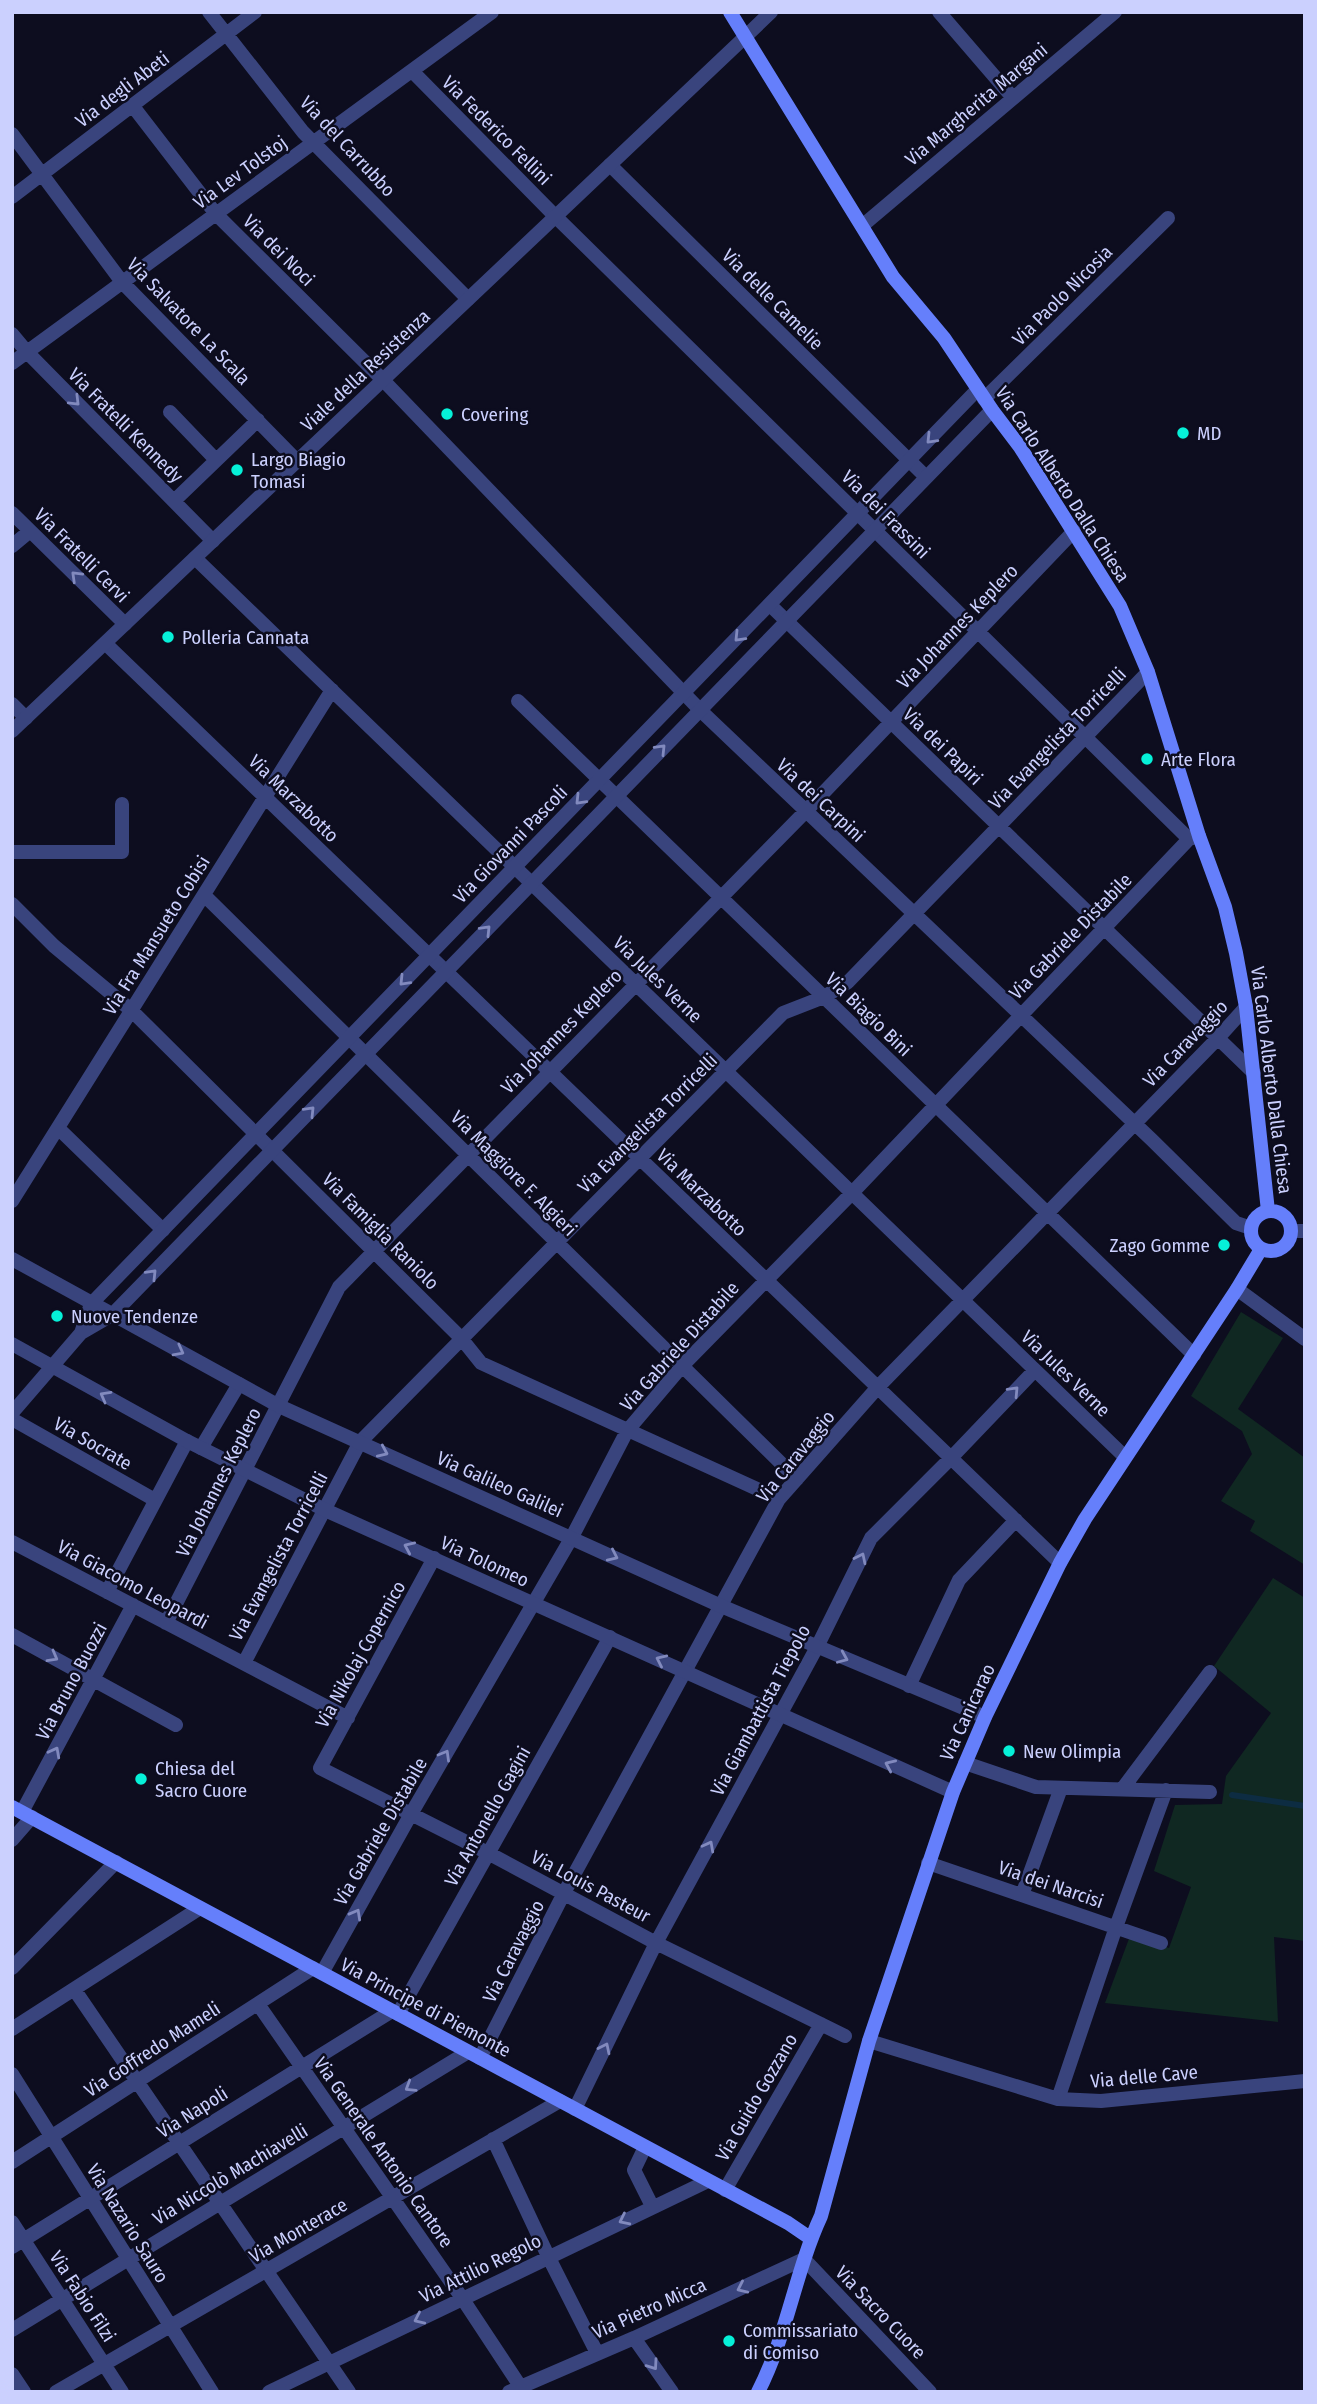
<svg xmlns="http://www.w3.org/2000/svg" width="1317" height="2404" font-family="'Fira Sans Condensed',sans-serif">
<rect width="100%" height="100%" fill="#0d0d1f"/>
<!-- green -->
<path fill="#102822" d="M1241 1312 1283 1338 1238 1409 1305 1458V1565L1250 1531 1255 1521 1221 1501 1252 1454 1242 1431 1191 1396Z
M1273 1578 1305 1598V1941L1274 1937 1278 2022 1105 2003 1130 1936 1169 1948 1191 1887 1154 1871 1175 1805 1222 1804 1226 1776 1271 1713 1214 1666Z"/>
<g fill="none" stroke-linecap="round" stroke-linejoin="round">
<!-- stream -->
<path stroke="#0d2c42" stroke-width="6" d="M1232 1795 1305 1806"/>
<!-- minor -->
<path stroke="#39447d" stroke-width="14" d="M209 12 303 132 468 299
M939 12 1013 98
M745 37 771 12
M412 71 555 216 1189 839
M132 105 216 214 383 380 700 710 1152 1140 1236 1223 1251 1228
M12 134 122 282 297 461
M610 165 926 477
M12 197 255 12
M862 226 1115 12
M12 334 27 352 213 541
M12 363 492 12
M984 399 1168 218
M170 412 216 460
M174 501 258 420
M12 513 125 624
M12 546 30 531
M195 558C505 857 815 1157 1125 1457
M770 605 1254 1073
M106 644 1060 1563
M518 701 1194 1355
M12 704 26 718
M12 852H122V804
M204 895 797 1479
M12 904 54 946 131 1010 461 1338 481 1363 779 1499
M58 1128 163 1230
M12 1201 332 690
M1291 1231H1305
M1237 1289 1305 1339
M12 1419 155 1500
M201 1448 239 1384
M12 1542 348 1718
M434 1558 320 1768 488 1853 656 1943 845 2036
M107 1592 187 1441
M166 1623 339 1287 805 812 1074 531
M12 1635 176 1725
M244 1663 360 1442 783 1013 824 997 848 982 1148 672
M909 1686 959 1580 1016 1520
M965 1763 1036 1787 1210 1792
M1123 1788 1210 1672
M22 1812 133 1605
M12 1840 32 1817
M928 1863 1161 1943
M1022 1895 1061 1788
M12 1968 116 1862
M322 1973 411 1814 572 1537 627 1431 683 1365 852 1193 1189 839 1199 836
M74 1989 349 2392
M258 2004 462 2298 524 2392
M398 2014 610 1637
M12 2029 200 1908
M869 2041 1058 2099 1101 2101 1305 2081
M480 2058 564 1893 779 1499 878 1387 1218 1038 1246 1007
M12 2074 212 2392
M1058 2099 1116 1927 1166 1790
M575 2109 656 1943 817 1647 871 1538 951 1458 1035 1370
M493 2139 548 2256 597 2353
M645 2147 634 2170 652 2206
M12 2162 313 1968
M725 2190 821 2024
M12 2222 122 2392
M12 2247 392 2011
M12 2330 468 2052
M634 2338 672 2392
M12 2374 24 2392
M56 2392 560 2101
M269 2392 708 2181
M509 2392 634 2338 804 2259 930 2392"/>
<!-- tertiary -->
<path stroke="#39447d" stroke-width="14" d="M12 731 745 37
M12 1259 279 1406 721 1606 985 1717
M81 1333 91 1304 978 389
M12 1344 187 1441 325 1510 953 1792
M12 1413 81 1333 112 1315 992 410"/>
<!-- secondary -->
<path stroke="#657ffb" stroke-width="14" d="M730 12 893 277 944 338 992 410 1020 447 1120 606 1148 672 1199 836 1225 907 1236 953 1246 1007 1268 1211
M1251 1231a20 20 0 1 1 40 0a20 20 0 1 1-40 0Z
M12 1807 788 2223 810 2238
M758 2392C787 2336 795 2272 821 2216L869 2041 953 1792 985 1717 1060 1563 1085 1519 1237 1289 1261 1249"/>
</g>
<!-- one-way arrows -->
<defs><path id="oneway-chevron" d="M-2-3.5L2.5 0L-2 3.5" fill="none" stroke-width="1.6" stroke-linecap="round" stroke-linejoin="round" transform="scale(1.75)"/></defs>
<g stroke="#828abe">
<use href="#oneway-chevron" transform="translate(75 401) rotate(45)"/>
<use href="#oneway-chevron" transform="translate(931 439) rotate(134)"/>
<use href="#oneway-chevron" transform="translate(76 576) rotate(-136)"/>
<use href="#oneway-chevron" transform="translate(739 637) rotate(134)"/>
<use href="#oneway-chevron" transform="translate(661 749) rotate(-46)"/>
<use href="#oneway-chevron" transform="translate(580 800) rotate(134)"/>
<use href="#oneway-chevron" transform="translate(486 930) rotate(-46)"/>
<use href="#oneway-chevron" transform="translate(404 981) rotate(134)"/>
<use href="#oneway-chevron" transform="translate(310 1111) rotate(-46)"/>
<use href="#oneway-chevron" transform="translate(152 1274) rotate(-46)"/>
<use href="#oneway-chevron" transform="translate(179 1351) rotate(28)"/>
<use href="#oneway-chevron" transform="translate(1014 1391) rotate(-47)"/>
<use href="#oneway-chevron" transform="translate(105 1396) rotate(-151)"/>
<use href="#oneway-chevron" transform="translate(383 1452) rotate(24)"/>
<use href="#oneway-chevron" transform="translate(409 1547) rotate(-156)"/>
<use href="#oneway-chevron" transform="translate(613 1556) rotate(25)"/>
<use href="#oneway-chevron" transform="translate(861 1558) rotate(-64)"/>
<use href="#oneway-chevron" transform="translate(53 1657) rotate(29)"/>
<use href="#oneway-chevron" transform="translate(843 1658) rotate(23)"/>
<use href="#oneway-chevron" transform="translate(661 1660) rotate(-155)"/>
<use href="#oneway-chevron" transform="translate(55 1752) rotate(-62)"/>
<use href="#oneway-chevron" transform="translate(445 1755) rotate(-60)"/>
<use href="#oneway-chevron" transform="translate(890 1765) rotate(-156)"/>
<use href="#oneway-chevron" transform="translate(709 1846) rotate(-62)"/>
<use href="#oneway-chevron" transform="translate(356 1914) rotate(-61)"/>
<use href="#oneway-chevron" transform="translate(605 2048) rotate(-64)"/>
<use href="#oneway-chevron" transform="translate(410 2087) rotate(148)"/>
<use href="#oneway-chevron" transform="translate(624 2220) rotate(154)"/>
<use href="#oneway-chevron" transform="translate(742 2288) rotate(155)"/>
<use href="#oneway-chevron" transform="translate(419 2319) rotate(155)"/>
<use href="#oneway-chevron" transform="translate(653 2365) rotate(55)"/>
</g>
<!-- markers -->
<g fill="#06f0d8" stroke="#0d0d1f" stroke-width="2.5">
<circle cx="447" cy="414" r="7"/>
<circle cx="1183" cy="433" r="7"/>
<circle cx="237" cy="470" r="7"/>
<circle cx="168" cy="637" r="7"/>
<circle cx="1147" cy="759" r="7"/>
<circle cx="1224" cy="1245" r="7"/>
<circle cx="57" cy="1316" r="7"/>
<circle cx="1009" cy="1751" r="7"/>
<circle cx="141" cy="1779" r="7"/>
<circle cx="729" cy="2341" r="7"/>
</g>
<g text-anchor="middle" stroke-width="5" stroke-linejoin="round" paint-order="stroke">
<!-- street labels -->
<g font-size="19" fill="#cbd0fe" stroke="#0d0d1f">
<text transform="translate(122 89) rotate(-37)" y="7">Via degli Abeti</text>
<text transform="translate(976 104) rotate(-40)" y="7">Via Margherita Margani</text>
<text transform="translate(497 130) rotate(45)" y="7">Via Federico Fellini</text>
<text transform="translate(348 146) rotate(47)" y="7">Via del Carrubbo</text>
<text transform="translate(240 172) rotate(-36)" y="7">Via Lev Tolstoj</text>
<text transform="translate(279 250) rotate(45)" y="7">Via dei Noci</text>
<text transform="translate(1062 295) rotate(-45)" y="7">Via Paolo Nicosia</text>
<text transform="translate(773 299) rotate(45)" y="7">Via delle Camelie</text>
<text transform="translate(189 321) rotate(46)" y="7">Via Salvatore La Scala</text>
<text transform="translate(365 370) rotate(-43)" y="7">Viale della Resistenza</text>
<text transform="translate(126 425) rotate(45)" y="7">Via Fratelli Kennedy</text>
<text transform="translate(1063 484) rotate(57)" y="7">Via Carlo Alberto Dalla Chiesa</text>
<text transform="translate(886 514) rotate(45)" y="7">Via dei Frassini</text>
<text transform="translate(82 555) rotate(45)" y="7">Via Fratelli Cervi</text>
<text transform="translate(957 626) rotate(-46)" y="7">Via Johannes Keplero</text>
<text transform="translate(1057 738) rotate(-46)" y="7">Via Evangelista Torricelli</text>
<text transform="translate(943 746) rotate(44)" y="7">Via dei Papiri</text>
<text transform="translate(294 798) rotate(44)" y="7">Via Marzabotto</text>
<text transform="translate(821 800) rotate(43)" y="7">Via dei Carpini</text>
<text transform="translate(510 844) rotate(-46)" y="7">Via Giovanni Pascoli</text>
<text transform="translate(156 935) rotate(-58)" y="7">Via Fra Mansueto Cobisi</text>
<text transform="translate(1070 936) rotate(-46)" y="7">Via Gabriele Distabile</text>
<text transform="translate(658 979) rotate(44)" y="7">Via Jules Verne</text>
<text transform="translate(869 1014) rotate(44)" y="7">Via Biagio Bini</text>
<text transform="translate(561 1031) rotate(-46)" y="7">Via Johannes Keplero</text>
<text transform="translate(1185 1043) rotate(-46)" y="7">Via Caravaggio</text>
<text transform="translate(1272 1080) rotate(83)" y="7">Via Carlo Alberto Dalla Chiesa</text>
<text transform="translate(647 1123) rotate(-45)" y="7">Via Evangelista Torricelli</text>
<text transform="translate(514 1173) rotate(45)" y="7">Via Maggiore F. Algieri</text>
<text transform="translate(702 1192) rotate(44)" y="7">Via Marzabotto</text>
<text transform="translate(381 1231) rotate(45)" y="7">Via Famiglia Raniolo</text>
<text transform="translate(679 1346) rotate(-48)" y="7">Via Gabriele Distabile</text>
<text transform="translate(1066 1373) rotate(44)" y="7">Via Jules Verne</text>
<text transform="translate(93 1443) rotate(30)" y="7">Via Socrate</text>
<text transform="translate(795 1456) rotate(-51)" y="7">Via Caravaggio</text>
<text transform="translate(218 1482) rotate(-63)" y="7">Via Johannes Keplero</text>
<text transform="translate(500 1484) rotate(24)" y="7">Via Galileo Galilei</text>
<text transform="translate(278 1556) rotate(-62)" y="7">Via Evangelista Torricelli</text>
<text transform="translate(485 1561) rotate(25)" y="7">Via Tolomeo</text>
<text transform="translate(133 1584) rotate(28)" y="7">Via Giacomo Leopardi</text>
<text transform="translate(360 1654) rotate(-61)" y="7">Via Nikolaj Copernico</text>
<text transform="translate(71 1681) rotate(-62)" y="7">Via Bruno Buozzi</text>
<text transform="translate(760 1710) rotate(-62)" y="7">Via Giambattista Tiepolo</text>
<text transform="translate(967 1712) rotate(-65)" y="7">Via Canicarao</text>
<text transform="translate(487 1816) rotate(-61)" y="7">Via Antonello Gagini</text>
<text transform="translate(380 1831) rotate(-60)" y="7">Via Gabriele Distabile</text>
<text transform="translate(1051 1884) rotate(19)" y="7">Via dei Narcisi</text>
<text transform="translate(591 1886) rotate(28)" y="7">Via Louis Pasteur</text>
<text transform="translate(513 1951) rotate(-63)" y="7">Via Caravaggio</text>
<text transform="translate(426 2007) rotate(28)" y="7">Via Principe di Piemonte</text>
<text transform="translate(152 2049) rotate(-33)" y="7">Via Goffredo Mameli</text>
<text transform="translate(1144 2076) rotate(-5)" y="7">Via delle Cave</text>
<text transform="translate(756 2097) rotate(-60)" y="7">Via Guido Gozzano</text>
<text transform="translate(192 2112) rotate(-32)" y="7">Via Napoli</text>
<text transform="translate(384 2152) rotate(55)" y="7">Via Generale Antonio Cantore</text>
<text transform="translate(230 2174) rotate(-31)" y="7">Via Niccolò Machiavelli</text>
<text transform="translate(128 2223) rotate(58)" y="7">Via Nazario Sauro</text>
<text transform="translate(298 2230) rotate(-30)" y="7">Via Monterace</text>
<text transform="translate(480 2268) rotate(-26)" y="7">Via Attilio Regolo</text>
<text transform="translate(83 2296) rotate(57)" y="7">Via Fabio Filzi</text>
<text transform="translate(649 2308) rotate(-24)" y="7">Via Pietro Micca</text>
<text transform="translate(881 2312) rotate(46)" y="7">Via Sacro Cuore</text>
</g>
<!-- poi labels -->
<g font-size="19" fill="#cbd0fe" stroke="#0d0d1f" text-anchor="start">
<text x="461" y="421">Covering</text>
<text x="1197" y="440">MD</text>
<text x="251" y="466">Largo Biagio<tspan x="251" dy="22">Tomasi</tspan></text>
<text x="182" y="644">Polleria Cannata</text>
<text x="1161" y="766">Arte Flora</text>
<text x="1210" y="1252" text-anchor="end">Zago Gomme</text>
<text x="71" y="1323">Nuove Tendenze</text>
<text x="1023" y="1758">New Olimpia</text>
<text x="155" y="1775">Chiesa del<tspan x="155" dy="22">Sacro Cuore</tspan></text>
<text x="743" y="2337">Commissariato<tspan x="743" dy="22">di Comiso</tspan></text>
</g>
</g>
<!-- border -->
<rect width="1317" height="2404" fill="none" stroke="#cbd0fe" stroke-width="28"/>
</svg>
